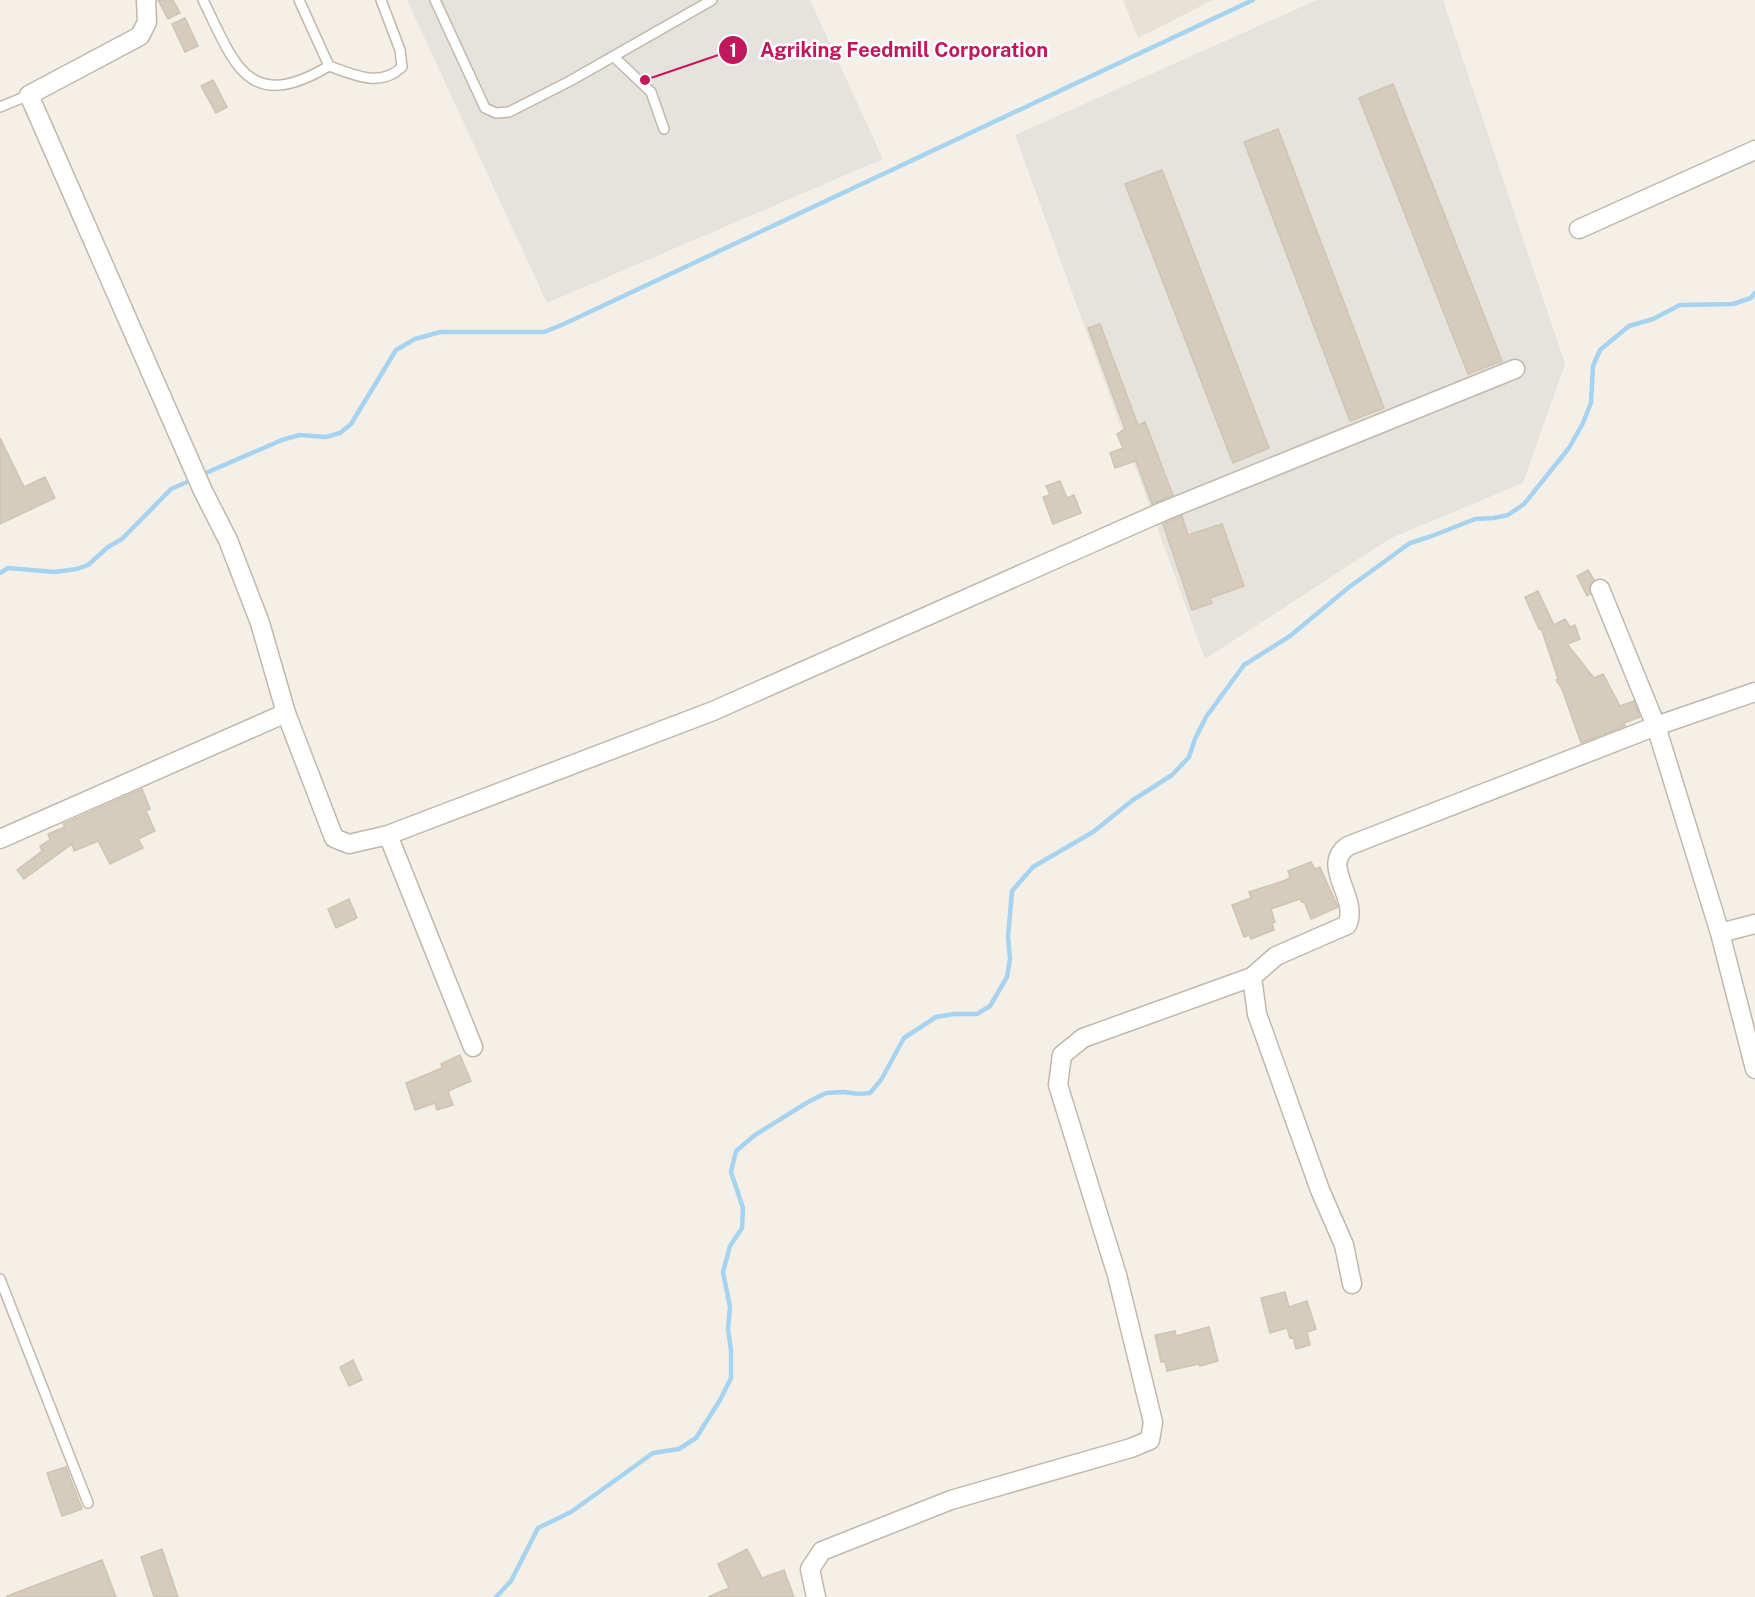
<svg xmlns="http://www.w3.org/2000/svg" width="1755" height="1597" font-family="'Public Sans',sans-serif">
<rect width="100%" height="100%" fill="#f4f0e8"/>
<!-- residential -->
<path fill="#e8e2d6" d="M1123 0H1213L1138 38Z"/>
<!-- industrial -->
<path fill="#e6e2dd" d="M407 0H810L883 159 547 303Z
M1317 0H1443L1565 364 1523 483 1391 538 1205 659 1015 135Z"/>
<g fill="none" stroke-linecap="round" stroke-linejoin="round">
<!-- stream -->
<path stroke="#a5d3f0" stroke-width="4.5" d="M201 475 282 440 299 435 326 437 340 433 351 424 396 350 415 339 440 332H544L564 324 1253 0
M0 573 8 568 54 572 77 569 88 565 108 547 122 539 171 489 194 479
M496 1597 511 1581 538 1528 571 1512 653 1453 679 1449 696 1438 720 1400 731 1378V1350L728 1329 730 1307 723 1272 730 1246 742 1228 743 1208 731 1172 736 1151 755 1135 808 1102 826 1093 844 1092 859 1094 870 1093 881 1080 904 1038 936 1017 954 1014H977L990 1006 1007 977 1010 959 1008 937 1012 891 1033 867 1093 832 1133 800 1172 775 1189 757 1195 739 1206 717 1244 665 1290 636 1348 588 1410 543 1432 536 1475 519 1494 518 1508 515 1524 504 1569 448 1583 423 1591 403 1593 366 1600 350 1629 326 1653 319 1680 305 1733 304 1751 298 1755 293"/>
</g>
<!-- building -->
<path fill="#d6ccbd" stroke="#d0c4b1" stroke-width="1.5" d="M158 0H173L180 13 168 19Z
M185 18 198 46 185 52 172 24Z
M213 80 227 107 216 113 201 86Z
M1393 84 1502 361 1468 374 1359 98Z
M1278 129 1384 408 1350 421 1244 142Z
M1162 170 1269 448 1233 463 1125 184Z
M1100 324 1138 425 1145 422 1173 495 1152 504 1136 461 1115 468 1110 453 1123 448 1117 434 1125 429 1088 328Z
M0 438 24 487 45 477 55 498 0 524Z
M1060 481 1067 498 1074 495 1081 513 1053 524 1043 497 1050 495 1046 486Z
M1182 516 1188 535 1222 524 1244 586 1210 598 1212 603 1192 610 1163 524Z
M1588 570 1594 580 1589 587 1590 594 1587 596 1577 576Z
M1538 591 1554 625 1565 619 1570 627 1575 625 1580 639 1567 644 1594 678 1603 674 1620 706 1634 701 1640 717 1624 723 1625 726 1581 743 1562 689 1556 680 1558 679 1541 628 1539 629 1525 597Z
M142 789 150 809 146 811 155 831 138 839 143 848 110 864 98 841 74 851 72 844 24 879 17 870 42 851 40 846 50 840 48 834 65 827 63 824Z
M1311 862 1315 869 1320 867 1338 907 1311 919 1304 901 1302 902 1300 899 1271 909 1275 922 1272 923 1274 930 1251 939 1249 935 1244 937 1232 905 1251 898 1249 892 1286 880 1290 877 1288 871Z
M349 899 357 918 336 928 328 909Z
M460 1055 471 1081 448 1091 453 1105 437 1110 435 1103 415 1110 406 1083 442 1068 441 1064Z
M1285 1292 1289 1307 1307 1301 1316 1329 1307 1332 1310 1345 1296 1349 1293 1337 1290 1338 1287 1328 1270 1333 1261 1298Z
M1209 1327 1218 1361 1200 1366 1199 1364 1167 1371 1165 1361 1161 1362 1155 1335 1175 1331 1176 1336Z
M353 1360 362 1380 349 1386 340 1367Z
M66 1467 82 1509 62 1516 47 1473Z
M162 1549 178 1597H154L141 1557Z
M747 1549 762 1578 784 1570 794 1597H708L729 1588 718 1564Z
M102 1560 116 1597H8L7 1596Z"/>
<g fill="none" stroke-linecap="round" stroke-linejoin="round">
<!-- lane casing -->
<g stroke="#c0b8ab" stroke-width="12">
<path id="lane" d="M203 0C235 65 248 114 329 66L299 0
M435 0 485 108 496 113 509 112 570 81 712 0
M613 56 651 92 664 129
M329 66C355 75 380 88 402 67L400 50 381 0
M0 107 29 95
M0 1279 88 1503"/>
</g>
<!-- street casing -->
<g stroke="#c0b8ab" stroke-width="21">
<path id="street" d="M146 0 147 22 140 36 29 95 203 491 228 540 260 623 286 713 334 838 349 844 388 835 713 711 1164 511 1515 369
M1579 229 1755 150
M1600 589 1656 726 1720 933 1755 1069
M388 835 473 1047
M0 839 286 713
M1720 933 1755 924
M1352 1284 1344 1245 1320 1190 1257 1014 1252 977 1276 956 1347 925C1360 898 1319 866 1348 846L1656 726 1755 692
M816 1597 810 1569 822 1551 951 1500 1131 1448 1150 1440 1153 1422 1117 1275 1058 1085 1062 1055 1083 1038 1252 977"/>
</g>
<!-- lane -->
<use href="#lane" stroke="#fff" stroke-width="9"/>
<!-- street -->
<use href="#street" stroke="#fff" stroke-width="18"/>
</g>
<!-- callouts -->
<path fill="none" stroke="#c2185b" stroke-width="2" d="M645 80L733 50"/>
<g fill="#c2185b" stroke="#fff" stroke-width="2">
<circle cx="645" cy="80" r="6"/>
<circle cx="733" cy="50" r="15"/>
</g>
<g font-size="18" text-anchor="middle" font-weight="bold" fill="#fff">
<text x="733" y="57">1</text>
</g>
<g font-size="20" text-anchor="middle" font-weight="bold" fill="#c2185b" stroke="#fff" stroke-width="5" stroke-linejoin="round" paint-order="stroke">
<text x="904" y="57">Agriking Feedmill Corporation</text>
</g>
</svg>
